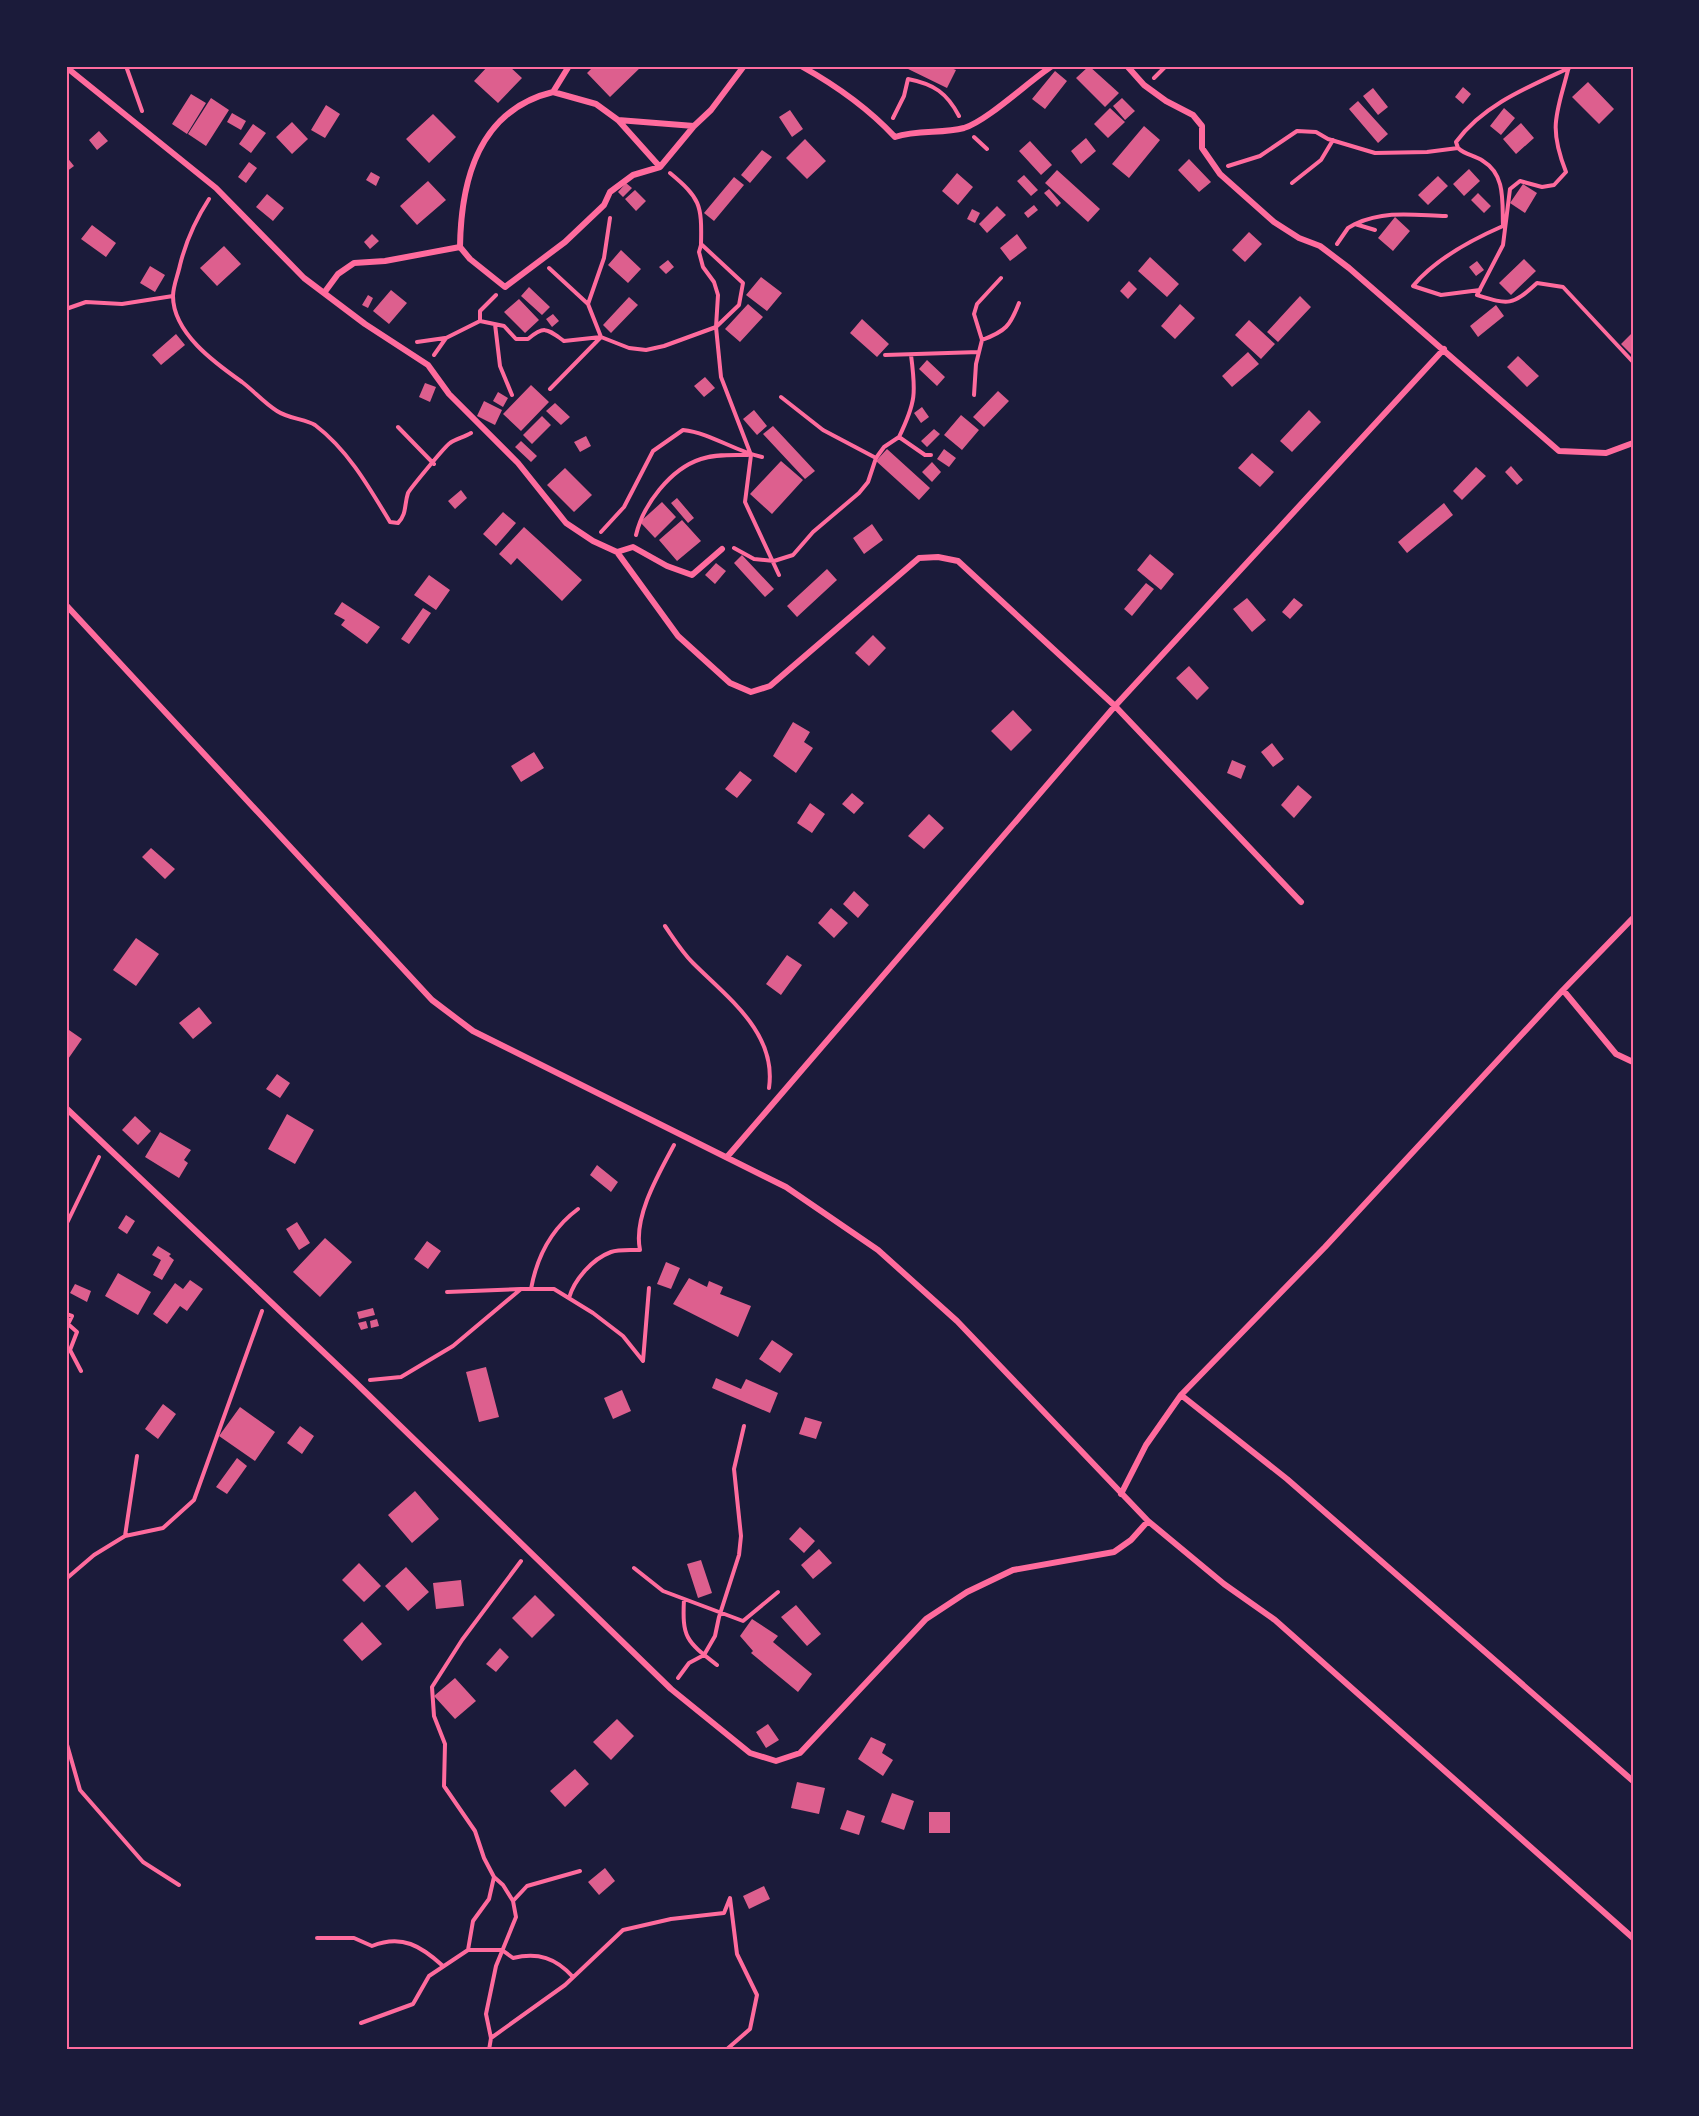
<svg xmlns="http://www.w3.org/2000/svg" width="1699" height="2116" font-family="'Exo 2',sans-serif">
<rect width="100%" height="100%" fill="#1b1b3a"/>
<!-- building -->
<path fill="#dd5f8e" d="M488 66H509L522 78 498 103 474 81Z
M594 66H642L610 97 587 73Z
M902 66H946L956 70 947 88Z
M1089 66 1119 93 1105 107 1076 78Z
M1055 71 1067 81 1045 109 1032 99Z
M1588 82 1614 109 1599 124 1572 97Z
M1463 87 1471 94 1463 104 1455 97Z
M1373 88 1388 107 1378 115 1363 96Z
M191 94 206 103 187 134 172 124Z
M211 98 229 110 206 146 188 134Z
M1122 98 1135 111 1125 120 1113 106Z
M1358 101 1388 134 1378 143 1349 109Z
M326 105 340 114 325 138 311 130Z
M1110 108 1125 122 1108 138 1094 124Z
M1504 108 1515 118 1501 135 1490 126Z
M790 110 803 129 792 137 779 117Z
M232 113 246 121 241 130 227 122Z
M433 114 456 137 429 163 406 139Z
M292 122 308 139 292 154 276 137Z
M1521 123 1534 138 1516 154 1503 139Z
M253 124 266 133 251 153 239 144Z
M1144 126 1160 140 1129 178 1112 164Z
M99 131 108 141 97 150 89 140Z
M1086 138 1096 151 1081 164 1071 151Z
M805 139 826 161 807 179 786 158Z
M1030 141 1052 165 1041 175 1019 151Z
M762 150 772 157 750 183 741 175Z
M66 156 74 166 66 172Z
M1189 159 1211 182 1199 192 1178 170Z
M249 162 257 168 246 183 238 177Z
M1469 169 1480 181 1464 196 1453 184Z
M1057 170 1100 209 1088 222 1045 183Z
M371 172 380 177 376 186 366 180Z
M957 173 973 187 958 205 942 191Z
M1024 175 1038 190 1031 196 1017 181Z
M1438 176 1448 186 1428 205 1418 195Z
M734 177 744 185 714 221 704 213Z
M428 181 446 200 417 225 400 206Z
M626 183 632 188 623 197 618 192Z
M1523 184 1537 193 1525 213 1510 203Z
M1049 189 1061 203 1057 207 1044 193Z
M635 190 646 201 636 211 625 199Z
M1478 193 1491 206 1484 213 1471 200Z
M267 194 284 208 273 221 256 207Z
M1034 205 1038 210 1028 218 1024 213Z
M997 206 1006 215 987 233 979 224Z
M972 209 980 213 975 223 967 219Z
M1395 217 1410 231 1393 251 1378 238Z
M92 225 116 243 106 257 81 239Z
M1249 232 1262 244 1245 262 1232 250Z
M372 234 379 241 370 249 364 242Z
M1017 234 1027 248 1010 261 1000 248Z
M224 246 241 264 217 286 200 268Z
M621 250 641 269 628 283 608 265Z
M1150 257 1179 284 1167 297 1138 271Z
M1524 259 1536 271 1511 295 1499 283Z
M668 260 674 267 666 274 659 267Z
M1477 261 1484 270 1476 276 1469 267Z
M150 266 165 275 155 292 140 283Z
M761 277 782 293 767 311 746 295Z
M1129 281 1137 289 1128 299 1120 291Z
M529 287 550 307 542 315 521 296Z
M391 290 407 303 389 324 373 311Z
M368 295 373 298 368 308 362 305Z
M1300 296 1311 307 1278 342 1267 332Z
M629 297 638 305 611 333 603 325Z
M519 299 539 320 525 333 504 312Z
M748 304 763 317 740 342 725 329Z
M1180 304 1195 318 1175 339 1161 326Z
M1496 305 1504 316 1478 337 1470 326Z
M553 314 559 321 552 327 546 319Z
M862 319 889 344 877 357 850 333Z
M1249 320 1275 344 1261 359 1235 335Z
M1633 332V356L1621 344Z
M176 334 185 345 161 365 152 355Z
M1248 352 1259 364 1232 387 1222 376Z
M1518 356 1539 376 1527 387 1507 367Z
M927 360 945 377 937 386 919 369Z
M705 377 715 388 704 397 694 386Z
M425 383 436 387 430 402 419 397Z
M531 385 549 402 521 431 503 414Z
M998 391 1009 401 984 427 973 417Z
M498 392 508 398 503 407 493 401Z
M484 401 502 410 495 425 477 416Z
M555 403 570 417 561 425 546 411Z
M922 407 929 417 921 423 914 413Z
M754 410 767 426 757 435 743 419Z
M1309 410 1321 422 1292 452 1280 441Z
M961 415 979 430 962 450 944 435Z
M542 416 551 425 532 444 523 435Z
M773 426 815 471 805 479 763 434Z
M934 429 940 434 927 447 921 441Z
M586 436 591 446 580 452 574 442Z
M521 441 537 456 531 462 515 447Z
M887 449 930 488 919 500 876 461Z
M944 449 956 458 949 467 937 459Z
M1252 453 1274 472 1260 487 1238 468Z
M781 461 803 480 772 514 750 494Z
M932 462 941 472 932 482 922 472Z
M1511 466 1523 480 1517 485 1505 472Z
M1476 467 1486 476 1462 500 1453 491Z
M565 468 592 495 574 512 547 485Z
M461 490 467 498 455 509 448 501Z
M677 498 694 518 688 523 671 503Z
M662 502 676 517 655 538 640 522Z
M1444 503 1453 515 1407 553 1398 542Z
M503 512 516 523 496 546 483 534Z
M682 520 701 541 677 561 659 540Z
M872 524 883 540 864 554 853 538Z
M524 527 582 580 562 601 517 558 511 565 499 554Z
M1150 554 1174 574 1161 590 1137 570Z
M742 555 774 589 765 597 734 563Z
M716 563 726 571 715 584 705 575Z
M827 569 837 580 797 617 787 606Z
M429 575 450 590 436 610 414 595Z
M1146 583 1154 589 1132 616 1124 609Z
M1247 598 1266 620 1252 632 1233 609Z
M1294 598 1303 605 1290 619 1282 612Z
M342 602 380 627 367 644 341 625 345 620 334 614Z
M423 608 431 613 409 644 401 639Z
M873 635 886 648 869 666 855 653Z
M1189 666 1209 688 1197 700 1176 678Z
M1013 710 1032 730 1011 751 991 731Z
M793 722 810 732 804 742 813 748 796 773 773 756Z
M1272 743 1284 759 1273 767 1261 752Z
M534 752 544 768 521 782 511 766Z
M1232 760 1246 766 1241 779 1227 773Z
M740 771 752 780 737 798 725 789Z
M1298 785 1312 797 1294 818 1281 805Z
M852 793 864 803 854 814 842 804Z
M810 803 825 814 812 833 797 823Z
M929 814 944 828 924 849 908 836Z
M151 848 175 869 165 879 142 857Z
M854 891 869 905 858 918 843 904Z
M831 908 848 923 834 938 818 923Z
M136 938 159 954 136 986 113 970Z
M787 955 802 965 781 995 766 984Z
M199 1007 212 1023 193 1039 179 1023Z
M69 1030 82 1039 66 1062V1035Z
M277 1074 290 1083 280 1098 266 1089Z
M287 1114 314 1130 295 1164 268 1149Z
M135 1116 151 1131 138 1145 122 1130Z
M160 1132 191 1150 184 1160 188 1163 179 1178 145 1157Z
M597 1165 618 1182 611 1192 590 1175Z
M126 1215 135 1221 127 1234 118 1228Z
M297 1222 310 1243 299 1250 286 1229Z
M325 1238 352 1262 320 1297 293 1272Z
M427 1241 441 1251 428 1269 414 1259Z
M158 1246 171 1254 169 1256 174 1260 162 1280 153 1275 161 1260 152 1255Z
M666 1262 680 1268 671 1289 657 1284Z
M118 1273 151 1292 138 1315 105 1296Z
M689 1278 707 1287 709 1281 723 1287 720 1294 751 1306 738 1337 673 1304Z
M190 1280 203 1289 187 1311 180 1306 167 1324 153 1314 175 1283 183 1289Z
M75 1284 91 1291 87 1302 70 1293Z
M373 1308 375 1315 359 1319 357 1312Z
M377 1319 379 1326 371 1328 370 1321Z
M366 1321 368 1328 361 1330 358 1323Z
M772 1340 793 1354 780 1373 759 1359Z
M486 1367 499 1417 479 1422 466 1372Z
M716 1378 741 1389 746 1379 778 1393 770 1413 712 1388Z
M622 1390 631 1411 613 1419 604 1398Z
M163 1404 176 1414 158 1439 145 1429Z
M240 1407 275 1432 255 1461 219 1436Z
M805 1417 822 1422 816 1439 799 1434Z
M300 1426 314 1436 302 1454 287 1443Z
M237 1458 247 1466 227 1494 216 1487Z
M415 1491 439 1519 412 1543 388 1515Z
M800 1527 815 1541 804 1553 789 1539Z
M819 1549 832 1563 813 1579 801 1565Z
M701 1560 712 1593 698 1598 687 1564Z
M359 1563 381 1586 364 1602 342 1580Z
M406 1567 429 1592 408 1611 385 1586Z
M461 1580 464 1606 436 1609 433 1583Z
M535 1595 555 1615 532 1638 512 1618Z
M796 1605 821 1634 807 1646 781 1617Z
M752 1619 778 1636 773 1642 812 1674 798 1692 751 1653 753 1651 740 1636Z
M362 1622 382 1644 362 1661 343 1640Z
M500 1648 509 1657 496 1672 486 1664Z
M455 1678 476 1701 455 1719 434 1696Z
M617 1719 634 1736 611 1760 593 1742Z
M768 1724 779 1740 766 1748 756 1732Z
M871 1737 886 1744 882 1753 893 1760 883 1776 858 1759Z
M575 1769 589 1784 565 1807 550 1791Z
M797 1782 825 1788 819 1814 791 1808Z
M892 1793 914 1801 904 1830 881 1822Z
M847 1810 865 1816 859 1835 840 1829Z
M929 1812H950V1833H929Z
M605 1868 615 1881 599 1895 588 1882Z
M764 1886 770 1899 749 1909 743 1896Z"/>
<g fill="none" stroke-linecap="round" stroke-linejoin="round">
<!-- path -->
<path stroke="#ff6b9d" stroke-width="4" d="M126 66 142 111
M1569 66C1558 112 1547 124 1566 172L1554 185 1542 187 1520 181 1510 189 1503 245 1477 295C1509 305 1512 306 1537 283L1563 287 1633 362
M1154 78 1166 66
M893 118 904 96 908 79C934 84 947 93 959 116
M974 137 987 149
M1458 148 1456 142C1483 105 1528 87 1569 68
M1228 166 1260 156 1297 131 1316 132 1328 139 1375 153 1427 152 1458 148C1465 155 1474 155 1483 161 1506 175 1502 202 1503 226 1471 240 1435 259 1413 286L1441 295 1480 290
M1292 183 1321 160 1333 140
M209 199C196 219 186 241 180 265 178 275 173 286 173 296 173 333 215 363 242 382 254 391 264 403 277 411 289 419 306 419 315 425 348 450 369 487 390 522L398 523C407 514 404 505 408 493 410 489 446 445 450 443 456 439 464 437 471 433
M1355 224C1386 210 1413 215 1446 216
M1337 244 1348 228 1355 224 1375 230
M701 245 699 252 703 267 714 282 718 295 716 327 721 377 751 455 745 502 779 575
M549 268 588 304 601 337 550 389
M588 304 604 258 610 218
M66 309 86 302 122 304 173 296
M480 321 504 326 516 339H528C545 325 547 329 564 341L601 337 629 348 646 350 664 346 716 327 739 305 743 283 701 244C702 204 700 198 670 173
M495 324 500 366 512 395
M982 340C1006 331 1010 326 1019 303
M417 342 445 338
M434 355 446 338 480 321V311L496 295
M885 355 979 352
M974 395 976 364 982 340 974 314 977 304 1001 278
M781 397 823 430 876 458
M398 427 434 464
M899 437C916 402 916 393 911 355
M601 532 624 507 653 451 683 430C711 433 734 451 762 457
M636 535C643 505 670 469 701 459 716 454 733 455 748 455
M734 548 754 559 774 561 793 555 813 532 859 493 868 482 876 458 884 447 899 437 925 455H931
M665 926C674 939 682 952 693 963 728 998 777 1033 769 1088
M66 1225 99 1157
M531 1289C537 1256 551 1229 578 1209
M447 1292 521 1289
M569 1298C574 1280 592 1259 611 1252 619 1249 631 1250 640 1250 633 1217 659 1173 674 1145
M66 1314 72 1316 68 1324 77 1332 70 1350 81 1371
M370 1380 401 1377 453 1346 521 1289H554L593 1313 623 1336 643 1361 649 1288
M125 1536 163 1528 194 1500 262 1311
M634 1568 663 1591 743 1621 778 1592
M66 1579 94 1555 125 1536 137 1456
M684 1599C682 1638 686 1641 717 1665
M678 1678 689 1663 704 1655 715 1636 719 1617 739 1555 741 1536 734 1469 744 1426
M66 1741 80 1790 143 1862 179 1885
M494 1877 489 1899 473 1921 468 1950H502L513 1958C538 1952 556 1958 573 1977
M513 1901 527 1886 580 1871
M317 1938H354L372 1946C402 1934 421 1946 443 1966
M361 2023 413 2004 429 1976 468 1950
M491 2038 565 1985 623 1930 671 1919 724 1913 730 1898 737 1954 757 1995 750 2029 726 2050
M489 2050 491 2038 486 2014 496 1966 516 1917 513 1901 503 1885 494 1877 484 1858 475 1831 444 1786 445 1744 434 1716 432 1687 462 1640 521 1561"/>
<!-- minor -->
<path stroke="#ff6b9d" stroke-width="6" d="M569 66 553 92 596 104 618 120 660 167
M801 66C837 86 867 107 895 137 917 129 942 134 964 128 987 121 1029 81 1052 66
M1127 66 1144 85 1166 101 1193 115 1202 126V148L1220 174 1274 222 1299 238 1320 246 1349 268 1559 451 1606 453 1633 443
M66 67 216 188 304 278 365 324 428 365 449 394 518 463 566 523 593 541 617 552 678 636 730 683 751 692 770 686 919 558 938 557 958 561 1115 706 1301 902
M553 92C479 110 461 179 460 247L470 259 505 287 565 242 604 205 610 192 633 175 660 167 694 126 711 110 744 66
M618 120 694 126
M324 293 338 274 354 263 385 261 460 247
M617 552 633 547 667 566 692 575 722 549
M66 605 432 1000 473 1031 786 1187 878 1250 957 1321 1148 1521
M1563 990 1616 1054 1633 1062
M66 1108 355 1382 671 1689 750 1753 776 1761 800 1753 926 1619 967 1592 1013 1570 1114 1552 1131 1540 1148 1521 1224 1584 1275 1620 1633 1938
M727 1157 1115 706 1444 349
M1181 1395 1287 1479 1633 1781
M1121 1494 1146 1445 1181 1395 1325 1247 1563 990 1633 918"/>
</g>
<!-- border -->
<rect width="1699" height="2116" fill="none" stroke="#1b1b3a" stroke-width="135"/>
<rect x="68" y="68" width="1564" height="1980" fill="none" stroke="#ff6b9d" stroke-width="2"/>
</svg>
